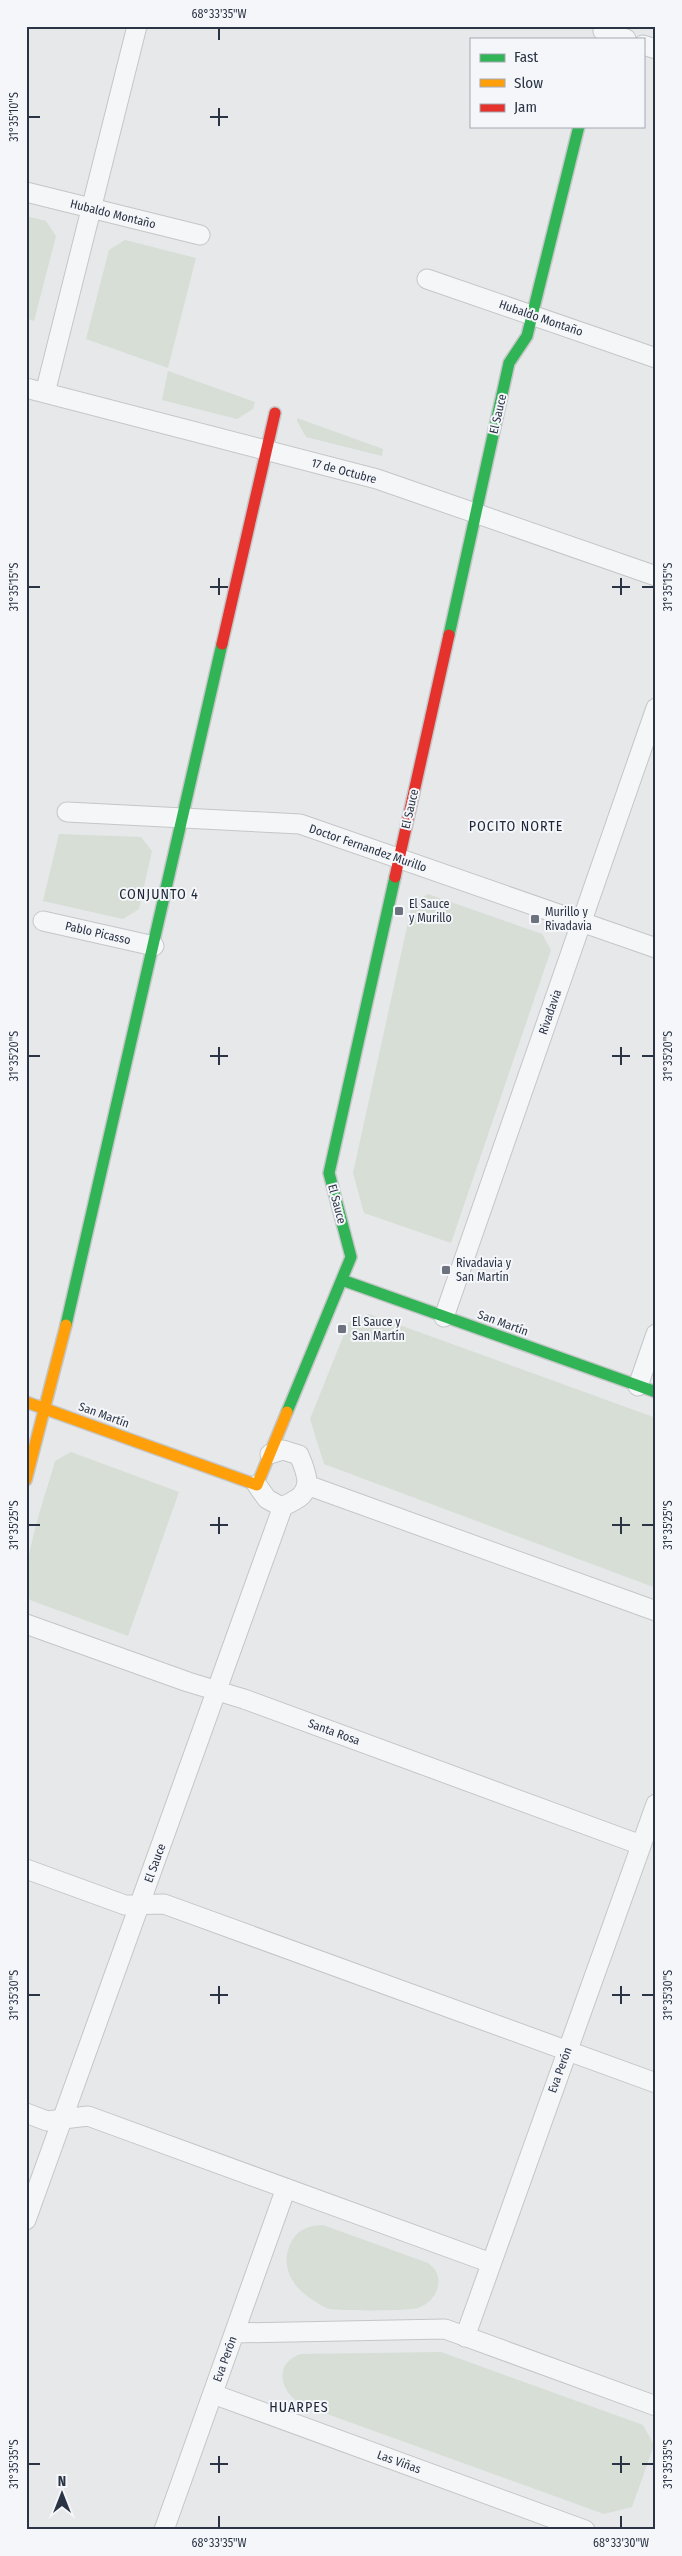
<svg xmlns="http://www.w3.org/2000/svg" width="682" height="2556" font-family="'Fira Sans Condensed',sans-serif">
<rect width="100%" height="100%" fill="#e6e8ea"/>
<!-- green -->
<path fill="#d6ded6" d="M26 216 46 221 56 236 34 321 26 318Z
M125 240 196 258 168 368 86 339 109 250Z
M168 371 255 402 253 409 237 419 162 400Z
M297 418 383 449 382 456 306 437 297 421Z
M59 834 141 837 152 851 139 909 123 919 43 901Z
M428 894 542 934 551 950 451 1243 364 1213 353 1173 412 904Z
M369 1314 656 1418V1588L324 1464 310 1419 349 1322Z
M71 1452 179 1492 128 1636 30 1600C16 1573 47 1492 55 1461Z
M323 2225 428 2263C447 2276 438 2301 418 2308 409 2311 341 2311 330 2309 324 2308 318 2303 313 2300 291 2287 278 2263 293 2239 299 2229 311 2225 323 2225Z
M441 2352 643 2425 654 2445 632 2507 604 2514 305 2406C281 2395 271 2364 301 2354Z"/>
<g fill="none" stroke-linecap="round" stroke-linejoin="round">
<!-- street casing -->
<g stroke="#c4c6c8" stroke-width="21">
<path id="street" d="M603 31 626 39
M643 45 656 49
M26 192 200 235
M427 279 656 358
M26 388 377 479 656 576
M45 393 137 26
M67 812 300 824 656 948
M43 921 154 946
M444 1317 656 708
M638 1386 656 1334
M257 1485 267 1499 280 1506C286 1506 290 1503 295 1500 314 1490 306 1471 299 1455L283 1450 270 1454
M307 1485 656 1611
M26 1624 188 1682 244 1699 641 1845
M26 1869 125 1905 164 1904 656 2083
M26 2113 47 2121 88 2116 491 2263
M26 2220 283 1506
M235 2333 445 2329 656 2406
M465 2337 656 1804
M213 2394 585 2530
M164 2530 286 2188"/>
</g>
<!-- fast casing -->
<g stroke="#c4c6c8" stroke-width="14">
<path id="fast" d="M449 635 509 363 527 336 579 126
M342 1280 656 1392
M66 1325 222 644
M287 1412 351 1257 329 1173 395 877"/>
</g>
<!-- slow casing -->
<g stroke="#c4c6c8" stroke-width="14">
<path id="slow" d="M26 1402 257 1485 287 1412
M26 1480 66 1325"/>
</g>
<!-- jam casing -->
<g stroke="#c4c6c8" stroke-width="14">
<path id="jam" d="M222 644 275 413
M395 877 449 635"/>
</g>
<!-- street -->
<use href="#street" stroke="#f5f6f7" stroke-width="19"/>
<!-- fast -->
<use href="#fast" stroke="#30b455" stroke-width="11"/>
<!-- slow -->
<use href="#slow" stroke="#ff9f0a" stroke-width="11"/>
<!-- jam -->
<use href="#jam" stroke="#e5322d" stroke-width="11"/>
</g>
<!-- ticks -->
<path fill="none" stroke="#2b3445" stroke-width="2" d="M219 28V40M219 108V126M28 117H40M210 117H228M219 578V595M621 578V595M28 587H40M210 587H228M612 587H630M642 587H654M219 1047V1065M621 1047V1065M28 1056H40M210 1056H228M612 1056H630M642 1056H654M219 1517V1534M621 1517V1534M28 1525H40M210 1525H228M612 1525H630M642 1525H654M219 1986V2004M621 1986V2004M28 1995H40M210 1995H228M612 1995H630M642 1995H654M219 2456V2473M621 2456V2473M28 2464H40M210 2464H228M612 2464H630M642 2464H654M219 2516V2528M621 2516V2528"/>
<!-- markers -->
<g fill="#6c737f" stroke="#f4f6f9" stroke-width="2">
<rect x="394" y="906" width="10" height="10" rx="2.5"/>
<rect x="530" y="914" width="10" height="10" rx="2.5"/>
<rect x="441" y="1265" width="10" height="10" rx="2.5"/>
<rect x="337" y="1324" width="10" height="10" rx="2.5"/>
</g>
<g text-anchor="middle" stroke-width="4" stroke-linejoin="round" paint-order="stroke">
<!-- street labels -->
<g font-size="12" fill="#2b3445" stroke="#f4f6f9">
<text transform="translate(113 214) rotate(14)" y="4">Hubaldo Montaño</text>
<text transform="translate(541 318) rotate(19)" y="4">Hubaldo Montaño</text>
<text transform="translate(498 414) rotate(-77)" y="4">El Sauce</text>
<text transform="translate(344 471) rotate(15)" y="4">17 de Octubre</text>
<text transform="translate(410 809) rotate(-77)" y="4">El Sauce</text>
<text transform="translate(368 848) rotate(19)" y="4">Doctor Fernandez Murillo</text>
<text transform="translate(98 933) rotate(13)" y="4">Pablo Picasso</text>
<text transform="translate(550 1012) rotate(-71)" y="4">Rivadavia</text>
<text transform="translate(337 1204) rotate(75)" y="4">El Sauce</text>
<text transform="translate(503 1323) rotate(20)" y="4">San Martín</text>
<text transform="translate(104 1415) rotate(20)" y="4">San Martín</text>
<text transform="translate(334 1732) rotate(20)" y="4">Santa Rosa</text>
<text transform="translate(155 1863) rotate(-70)" y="4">El Sauce</text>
<text transform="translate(560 2070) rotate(-70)" y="4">Eva Perón</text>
<text transform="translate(225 2359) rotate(-70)" y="4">Eva Perón</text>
<text transform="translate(399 2462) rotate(20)" y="4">Las Viñas</text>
</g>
<!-- poi labels -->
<g font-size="12" fill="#2b3445" stroke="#f4f6f9" text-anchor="start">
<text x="409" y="908">El Sauce<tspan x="409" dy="14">y Murillo</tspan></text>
<text x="545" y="916">Murillo y<tspan x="545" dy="14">Rivadavia</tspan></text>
<text x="456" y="1267">Rivadavia y<tspan x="456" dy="14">San Martín</tspan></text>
<text x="352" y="1326">El Sauce y<tspan x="352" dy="14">San Martín</tspan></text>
</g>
<!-- neighbourhood labels -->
<g font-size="14" letter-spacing="1" fill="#1d2536" stroke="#f4f6f9">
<text x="516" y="831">POCITO NORTE</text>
<text x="159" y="899">CONJUNTO 4</text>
<text x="299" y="2412">HUARPES</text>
</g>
</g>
<!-- border -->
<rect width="682" height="2556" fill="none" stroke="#f4f6f9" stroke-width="55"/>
<!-- legend -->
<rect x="470" y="38" width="175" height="90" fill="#f4f6f9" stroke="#a4a8b1"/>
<rect x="480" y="54" width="25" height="8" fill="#30b455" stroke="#a4a8b1"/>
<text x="514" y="62" font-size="15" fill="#2b3445">Fast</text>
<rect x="480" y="79" width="25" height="8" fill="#ff9f0a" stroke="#a4a8b1"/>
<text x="514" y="88" font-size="15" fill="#2b3445">Slow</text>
<rect x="480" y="104" width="25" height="8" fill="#e5322d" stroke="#a4a8b1"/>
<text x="514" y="112" font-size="15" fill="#2b3445">Jam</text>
<!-- north arrow -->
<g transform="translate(62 2494)" stroke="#f4f6f9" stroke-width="4" paint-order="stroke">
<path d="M0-4L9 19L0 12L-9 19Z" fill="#2b3445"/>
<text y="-8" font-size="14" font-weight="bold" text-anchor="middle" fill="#2b3445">N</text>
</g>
<rect x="28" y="28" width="626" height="2500" fill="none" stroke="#2b3445" stroke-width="2"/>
<g font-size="12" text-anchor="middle" fill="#2b3445">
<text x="219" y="18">68°33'35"W</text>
<text transform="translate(14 117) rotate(-90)" y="4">31°35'10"S</text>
<text transform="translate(14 587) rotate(-90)" y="4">31°35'15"S</text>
<text transform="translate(668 587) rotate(-90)" y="4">31°35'15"S</text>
<text transform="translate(14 1056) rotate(-90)" y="4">31°35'20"S</text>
<text transform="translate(668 1056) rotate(-90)" y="4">31°35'20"S</text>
<text transform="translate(14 1525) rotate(-90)" y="4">31°35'25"S</text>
<text transform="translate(668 1525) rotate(-90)" y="4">31°35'25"S</text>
<text transform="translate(14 1995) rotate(-90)" y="4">31°35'30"S</text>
<text transform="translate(668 1995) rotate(-90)" y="4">31°35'30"S</text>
<text transform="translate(14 2464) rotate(-90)" y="4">31°35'35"S</text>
<text transform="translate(668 2464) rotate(-90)" y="4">31°35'35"S</text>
<text x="219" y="2547">68°33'35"W</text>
<text x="621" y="2547">68°33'30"W</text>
</g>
</svg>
